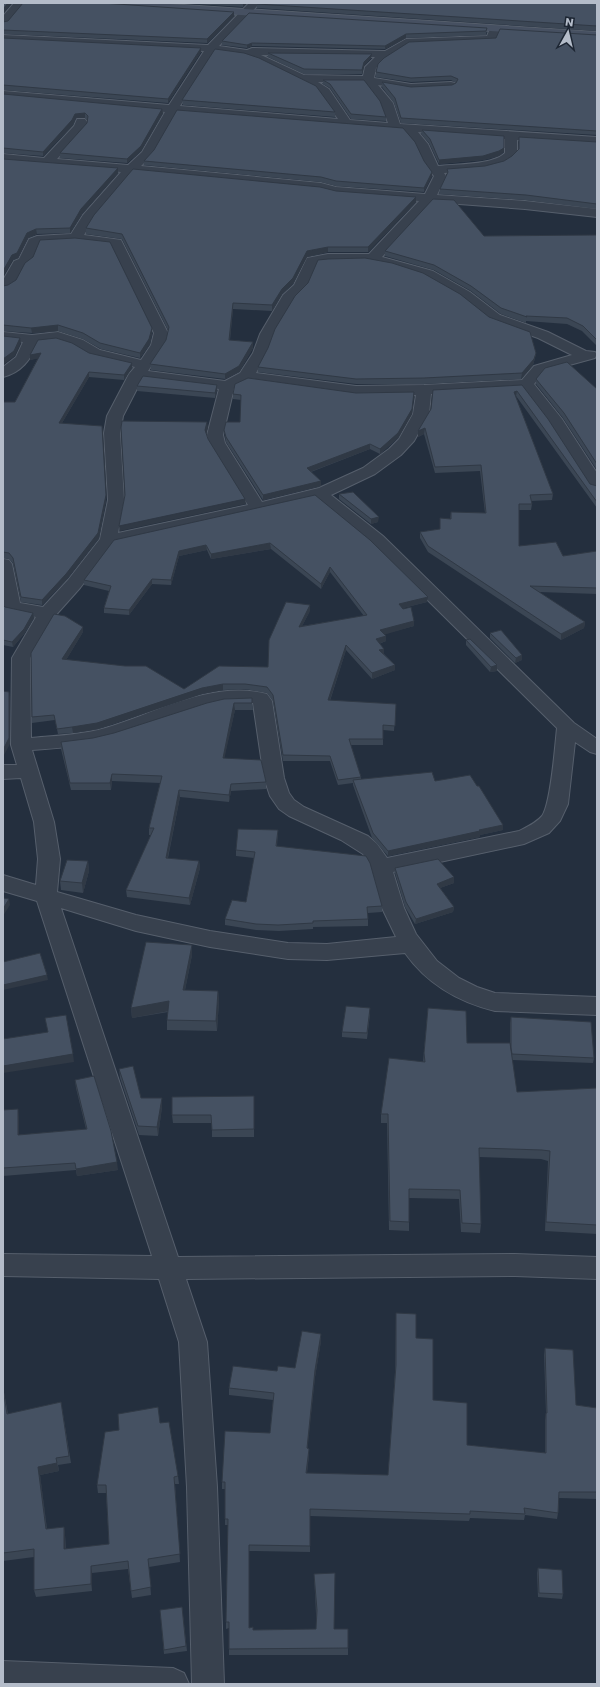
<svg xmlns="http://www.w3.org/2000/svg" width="600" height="1687" font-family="Poppins,sans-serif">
<rect width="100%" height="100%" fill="#242f3e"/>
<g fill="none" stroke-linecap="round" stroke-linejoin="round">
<!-- street casing -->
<g stroke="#565f6c" stroke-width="2">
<path id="street" d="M14 3H25L7 24 3 25V16Z
M249 3H260L219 46 247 50 252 48 385 51 406 39 487 36 491 26H499L500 28 496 41 408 45 383 61 376 68 374 78 411 84 451 82 455 83 457 85 455 87 451 88 411 90 378 85 393 103 400 124 597 137V145L517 140V154C505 172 465 171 444 173L446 176 437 195 525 201 597 209V217L525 209 432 202 382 257 433 271 470 292 500 315 548 332 586 351 595 352 597 354 595 358 544 372 534 384 562 419 597 473V491L591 489 549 424 522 389 431 394 429 414 414 441 401 455 375 474 331 495 383 536 574 723 597 739V754L590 752 575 742 568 804 560 821 549 833 524 844 393 872 404 908 416 934 437 961 459 978 477 987 495 993 597 997V1015L495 1011C458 1002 427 984 405 953L327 960 288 959 210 947 136 931 61 908 178 1257 515 1254 597 1257V1279L515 1276 186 1279 207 1342 217 1487 224 1684H192L187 1487 179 1342 159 1279 3 1276V1254L152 1256 37 901 3 891V875L36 885 38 859 34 822 21 778 3 779V765H17L11 745 12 658 36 617 6 611 3 607V559L9 560 12 564 20 603 43 607 68 580 100 539 108 500 104 433 107 416 129 374 135 367 90 356 73 346 57 341 38 343C30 360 22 372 3 377V367L16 357 23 342 3 340V332L32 335 58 332 83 340 100 350 141 360 151 345 154 333 111 246 75 242 40 244 32 261 24 267 15 284 8 289 3 290V280L14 261 19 259 29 239 37 236 71 234 83 215 121 172 3 162V154L44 158 74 126 77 119H85L87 122 86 127 57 159 128 165 142 152 165 112 3 97V91L169 105 204 51 3 41V35L208 45ZM214 52 244 56 260 61 317 90 338 119 180 106ZM261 55 375 57 365 67 363 76 304 75ZM318 82 365 83 381 104 388 123 350 120 329 89ZM176 113 404 131 416 145 425 165 434 176 425 194 336 187 321 183 141 166 153 154ZM418 132 505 139V153C493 165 456 164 438 166L428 144ZM133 173 320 191 336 195 419 201 369 254H328L307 258 294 285 283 295 260 334 253 353 240 373 225 381 148 371 165 345 168 333 121 240 84 235 93 220ZM365 261 392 267 423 277 460 298 490 321 538 338 572 355 534 366 522 380 424 385 356 386 256 373 267 353 274 334 294 300 307 287 317 264 328 262ZM142 379 219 389 207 435 209 443 248 505 118 533 124 500 120 433 123 416ZM248 381 356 396 416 395 413 414 399 439 389 449 363 468 319 488 262 502 225 443 223 435 234 388ZM315 499 371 544 557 728C555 746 551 804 542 816 536 823 527 827 519 831L387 858 377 844 368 836 304 807 294 800 289 793 284 778 272 701 267 694C209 679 152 716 98 730 76 735 53 736 31 738L30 658 55 616 80 588 114 544ZM241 703H253L264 778 270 796 279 809 289 816 341 840 363 854 371 869 382 908 396 937 327 944 288 943 210 931 136 915 57 892 60 859 54 822 32 750C60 748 87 746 114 738 158 725 193 706 241 703Z
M3 1661 173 1668 184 1673 189 1684H3Z"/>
</g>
<!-- secondary casing -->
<g stroke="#565f6c" stroke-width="2">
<path id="secondary" d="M98 3H154L597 32V38L103 6Z"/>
</g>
<!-- street -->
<use href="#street" fill="#38414e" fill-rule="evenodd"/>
<!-- secondary -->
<use href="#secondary" fill="#465061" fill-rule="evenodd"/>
</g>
<!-- wall -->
<path fill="#3b4654" d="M177 3H247L243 7Z
M597 3V31L257 8V4Z
M234 12V16L207 43 3 34V22Z
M487 28 486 35 406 38 385 49 252 46 247 48 222 45V41Z
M597 35V135L401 123 394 103 382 87V82L411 87 452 85 456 83 451 80 411 82 376 77V72Z
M3 38 201 48V52L168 103 3 90Z
M268 53 371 58 364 66 362 74H304L268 57Z
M323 80 386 117V121L351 119 330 88 323 84Z
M3 94 163 113 141 151 127 163 60 158V153L87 123V120L85 118H76L73 125 43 156 3 153Z
M182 100 335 112V117L183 105Z
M422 130 504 148V152L499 156 483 160 439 164 429 143 421 134Z
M519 137 597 142V209L525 200 439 194 440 189 447 174V169L485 166 504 161 512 156 518 150Z
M3 159 118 168V173L82 214 70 233 37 234 28 238 18 258 13 260Z
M144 161 432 176 424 192 336 186 321 182 144 165Z
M336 191 416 202 368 252H328L307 257 293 284 282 294 272 311 233 309 230 340 253 342V348L239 372 225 379 151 370 150 364 166 340 168 330 122 239 86 234V228Z
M597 235V346L582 331 567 324 526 321V323L501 314 471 291 434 270 385 256V251L484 236Z
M3 286 152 333 150 344 140 358 101 349 83 339 58 331 32 333 3 331Z
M89 353 132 368 124 380 89 377 62 423 106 500 99 538 67 579 42 605 21 602 13 563 9 559 3 558V402H15L38 358 30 360V355Z
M536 353 535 358 533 365 521 379 424 384H356L258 372V367Z
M536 379 597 389V470L563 418 536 384Z
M217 385V390L215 398 137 391V386Z
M522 385 590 484 597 486V508L516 396V397L553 494 552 500 531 501 532 504 531 510H519V546L563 556 597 551V594L539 592 585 622 584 628 561 640 428 552 420 538V532L440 529 450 519 451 512 485 513 480 471 435 473 424 434 418 437V431Z
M414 392 412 414 398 438 380 454 370 449 311 472 321 486 263 500 226 442 225 435 224 430 240 422 241 400 233 399V394Z
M339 494 378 522 371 524 339 499Z
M315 495 427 602 403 608 414 621V626L384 634 386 641 379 644 384 649V654L395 665V670L372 679 346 650 330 701 396 704 394 731 383 730V745H350L361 777V779L435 781 477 786 503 825V830L480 835V837L388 856 372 838 353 785V783L338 785 330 761H283L273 701 267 693 245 689 223 690 202 694 98 729 73 733 58 734 55 720 32 723V717L83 627V632L66 660 184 689 268 667 310 611 302 626 364 616 330 572 321 589 271 549 211 559 207 550 179 556 171 585 152 584 129 615 104 613V608L109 591 84 585V580Z
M3 605 5 607 33 613 34 618 24 634 13 647 3 645Z
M490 633 522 660 515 663 490 638Z
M466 640 497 665V671L490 672 466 645Z
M207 703H252L253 710H235L224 758 266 782V789L231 791 229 802 180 797 168 858 199 861 200 868 190 905 127 897 126 890 151 835H149V828L160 783 112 781 111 790H71L61 749V742L93 738 114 733Z
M278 830 277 846 382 906V912L368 913V926L313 927V929L279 931 256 930 225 925V919L246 902 254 858 236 856V850Z
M88 861 89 871 83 893 61 890 60 881Z
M395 868 454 877V883L440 888 454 907 453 912 415 924 405 907 395 873Z
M192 945V955L185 990 218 991 219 1001 217 1031 167 1030V1020L168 1012 132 1018 131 1008Z
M428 1008 467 1043H510V1023L511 1017 594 1058 593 1063 512 1060 517 1092 597 1088V1234L545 1231 548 1161 541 1159 479 1157 481 1224 480 1233 461 1232 459 1199 409 1198V1231L389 1230 387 1123H381V1114L423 1062Z
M370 1014 367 1039 342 1037V1032Z
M119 1069 141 1098 162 1107 158 1136 139 1135 120 1078Z
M75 1080 118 1170 77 1176 76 1170 3 1176V1110L19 1117V1135L86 1129 76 1088Z
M254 1096V1137H212V1123H173L172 1115Z
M396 1313 416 1338 433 1400 467 1445 545 1453V1420L546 1413 544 1355 545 1348 576 1405 597 1408V1499L559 1498 558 1513 557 1519 525 1515 524 1520 470 1518 469 1521 310 1516V1552L249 1551V1627L253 1630 316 1629V1614L314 1574 334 1629 348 1648V1655H229V1628L226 1629V1622L228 1525H225V1489H222V1482L270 1433 273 1400 229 1395V1388L277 1371 295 1368 321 1334V1341L315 1377 307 1449H309V1455L307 1473 388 1475 395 1372Z
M3 1387 8 1414 61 1402 71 1463 58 1465 59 1471 40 1475 47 1529 64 1527 65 1535 66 1549 109 1544 106 1493H98L97 1485 160 1423 178 1476 179 1484H175L180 1562 149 1567 151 1595 132 1598 128 1569 92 1573V1591L36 1597 34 1590V1557L3 1561Z
M538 1568 563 1594 562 1599 538 1597 537 1573Z
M182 1607 187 1651 164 1654 160 1610Z"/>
<!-- shaded-wall -->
<path fill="#303945" d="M8 3H12L3 14V9Z
M243 3H247L243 7Z
M234 12V16L207 43V39Z
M406 34V38L385 49V46Z
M252 43V46L247 48V45Z
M201 48V52L168 103V99Z
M372 54 371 58 364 66 362 74V70L364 62Z
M162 109 163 113 141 151 127 163V159Z
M85 113V118H76L73 125 43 156V152L75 114Z
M504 148V152L499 156 483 160 439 164V160Z
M118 168V173L82 214 70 233V228L81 209Z
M432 172V176L424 192V188Z
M416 197V202L368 252V247Z
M36 229 37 234 28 238 18 258 13 260 3 277V271L12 255 27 233Z
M328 247V252L307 257 293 284 282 294 272 311V305L282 289 307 251Z
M233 303V309L229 345V340Z
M58 325V331L32 333 31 328Z
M152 328V333L150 344 140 358V353Z
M20 338 21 343 15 356 3 365V359Z
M253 342V348L239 372 225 379V374Z
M41 353V358L30 360V355Z
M536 353 535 358 533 365 521 379 522 373Z
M132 363V368L124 380V375Z
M89 372V377L59 428V423Z
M217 385V390L215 398V393Z
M517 391 516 396 514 398V392Z
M414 392 412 414 398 438 380 454V449Z
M207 422 208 427 206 435 205 430Z
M102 426 106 500 99 538 67 579 42 605V600Z
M425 428 424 434 418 437V431Z
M370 444V449L307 473V468Z
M321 481V486L263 500V495Z
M245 499 246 504 120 531 119 526Z
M379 517 378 522 371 524V519Z
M270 543 271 549 211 559V554Z
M206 545 207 550 179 556 171 585V580L179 551Z
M330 567V572L321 589V584Z
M152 579V584L129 615V610Z
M428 597 427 602 399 609V604Z
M310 605V611L299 632V627Z
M33 613 34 618 24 634 13 647 12 642Z
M414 621V626L380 636V630Z
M585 622 584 628 561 640V634Z
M83 627V632L63 665 62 659Z
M386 636V641L375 645 376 639Z
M346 645V650L328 706V700Z
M384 649V654L379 656V650Z
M522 655V660L515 663 516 658Z
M395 665V670L372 679V673Z
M497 665V671L490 672 491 667Z
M223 684V690L202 694 98 729 73 733 72 727 202 688Z
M9 692 10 697V744L3 757V750Z
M234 703 235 710 223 765V758Z
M112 774V781L111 790 110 783Z
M231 784V791L229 802V795Z
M179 790 180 797 166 865V858Z
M503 825V830L480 835V837L388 856V851L479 830Z
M88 861 89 871 83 893 82 883Z
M199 861 200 868 190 905 189 898Z
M454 877V883L437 889V884Z
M9 899 10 905 3 916V909Z
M454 907 453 912 415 924 416 919Z
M192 945V955L183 1000V990Z
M47 975 48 980 3 990V985Z
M218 991 219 1001 217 1031 216 1021Z
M169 1001V1011L132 1018 131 1008Z
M73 1054 74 1062 3 1073V1066Z
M162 1098V1107L158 1136 157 1127Z
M18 1109 19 1117V1143L18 1135Z
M117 1162 118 1170 77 1176 76 1169Z
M321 1334V1341L315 1377 307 1455V1448L315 1370Z
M309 1449V1455L306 1479V1473Z
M57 1463 59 1471 40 1475 48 1537 38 1467Z
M64 1527 65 1535 66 1556 64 1549Z
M91 1566 92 1573V1591L91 1584Z"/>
<!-- building -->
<path fill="#455162" stroke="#303945" d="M3 3H8L3 9Z
M23 3H102L234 12 207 39 3 30V22L8 21Z
M258 3H597V26L257 4Z
M249 13 487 28 486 31 406 34 385 46 252 43 247 45 222 41Z
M500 29 597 35V131L401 118 395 98 382 82 411 87 452 85 456 83 458 79 451 76 411 78 376 72 378 64 384 58 409 42 496 38Z
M3 38 201 48 168 99 3 85Z
M215 49 244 53 259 58 316 86 335 112 182 100Z
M268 53 372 54 364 62 362 70 304 69Z
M323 80H364L380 101 386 117 351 114 330 84Z
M3 94 162 109 141 146 127 159 60 153 87 123 88 116 85 113 75 114 72 120 43 152 3 148Z
M177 110 403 128 415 142 424 161 432 172 424 188 336 181 321 177 144 161 154 150Z
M422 130 504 136V148L499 151 483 156 439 160 430 139Z
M519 137 597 142V204L526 195 440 189 448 172 447 169 485 166 504 161 512 156 519 149Z
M3 159 118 168 81 209 70 228 36 229 27 233 17 253 12 255 3 271Z
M133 169 320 187 336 191 416 197 368 247H328L307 251 293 278 282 289 272 305 233 303 229 340 253 342 239 366 225 374 150 364 166 340 169 327 122 234 86 228 94 215Z
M433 199 454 200 484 236 597 235V340L583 326 567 318 526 316 527 317 501 308 471 286 434 265 385 251Z
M75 238 110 242 152 328 149 339 140 353 100 343 83 333 58 325 31 328 3 325V286L8 285 16 280 25 263 33 257 40 240Z
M365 258 392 263 423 273 460 294 489 317 530 332 536 353 534 359 522 373 424 378 356 379 258 367 268 348 275 329 295 296 308 283 318 260 328 259Z
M3 336 20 338 14 351 3 359Z
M56 338 72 343 89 353 132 363 124 375 89 372 59 423 102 426 106 495 98 533 66 574 42 600 21 597 13 558 9 553 3 552V402H15L41 353 30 355 38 340Z
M567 362 597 389V464L564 413 536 379 545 368Z
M143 376 217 385 215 393 137 386Z
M248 378 356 393 414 392 412 409 398 433 380 449 370 444 307 468 321 481 263 495 226 437 224 430 226 422H240L241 395 233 394 235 384Z
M522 385 548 419 590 484 597 486V502L517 391 514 392 553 494 530 495 532 504H519V546L556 542 563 556 597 551V588L530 586 585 622 561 634 428 546 420 532 440 529V518L451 519V512L486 513 481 465 435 467 425 428 418 431 431 409 433 390Z
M122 421 207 422 205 430 208 439 245 499 119 526 125 495 121 428Z
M353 492 379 517 371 519 339 494Z
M315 495 370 540 428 597 399 604 403 609 411 607 414 621 380 630 386 636 376 639 384 649 379 650 395 665 372 673 346 645 328 700 396 704 395 726 383 725V739H349L361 777 338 780 330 756 283 755 273 695 267 687 245 684H223L202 688 97 723 72 727 57 729 54 715 32 717 31 653 54 614 65 616 83 627 62 659 125 666H146L184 689 219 666 268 667 269 640 286 602 310 605 299 627 367 615 330 567 321 584 270 543 211 554 206 545 179 551 171 580 152 579 129 610 104 608 111 586 84 580 114 540Z
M3 605 5 607 33 613 24 629 12 642 3 640Z
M501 630 522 655 516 658 490 633Z
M470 639 497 665 491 667 466 640Z
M3 691 9 692V738L3 750Z
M252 698V703H234L223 758 261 760 266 782 231 784 229 795 179 790 166 858 199 861 189 898 126 890 154 828H149L162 776 112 774 110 783H70L61 742 93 738 114 733 207 703 224 699Z
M432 772 435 781 470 775 477 786H479L503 825 479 830 480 831 388 851 373 833 353 780Z
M238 829 278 830 276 846 366 856 370 863 382 906 367 907 368 919 313 921V923L278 925 256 924 225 919 232 900 246 902 255 852 236 850Z
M438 859 454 877 437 884 454 907 416 919 406 902 395 868Z
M67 860 88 861 82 883 60 881Z
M3 898 9 899 3 909Z
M146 942 192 945 183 990 218 991 216 1021 167 1020 169 1001 131 1008Z
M40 953 47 975 3 985V962Z
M346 1006 370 1008 367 1033 342 1032Z
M428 1008 466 1011 467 1043H510L517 1092 597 1088V1225L546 1222 550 1151 542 1150 479 1148 481 1224 462 1223 460 1190 409 1189V1222L390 1221 388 1114H381L389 1058 425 1062 424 1053Z
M66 1015 73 1054 3 1066V1039L48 1032 45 1018Z
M511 1017 591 1022 594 1058 512 1054 511 1048Z
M133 1066 141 1098H162L157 1127 138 1126 119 1069Z
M94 1076 111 1131 117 1162 76 1169 75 1163 3 1168V1110L18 1109V1135L87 1129 75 1080Z
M254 1096V1129L212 1130 211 1115H172V1097Z
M396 1313 416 1314V1338L433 1339V1400L467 1403V1445L546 1453V1413H547L545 1348 573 1350 576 1405 597 1408V1492H559L558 1513 524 1508 525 1514 470 1511V1514L310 1509V1546L249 1545V1628L253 1627V1630L316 1629 317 1610 314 1574 335 1573 334 1629H348V1648L229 1649V1622H226L228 1519H225V1482H222L225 1431 270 1433 274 1393 229 1388 233 1366 277 1371 278 1366 295 1368 302 1331 321 1334 315 1370 307 1448 309 1449 306 1473 388 1475 396 1365Z
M3 1389 7 1414 61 1402 69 1456 56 1458 57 1463 38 1467 46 1529 64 1527V1549L109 1544 106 1485H97L105 1432 119 1430 118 1414 158 1407 160 1423 169 1422 178 1476 174 1477 180 1554 148 1559 151 1587 131 1591 128 1561 91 1566V1584L34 1590V1549L3 1553Z
M538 1568 562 1570 563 1594 539 1593Z
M182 1607 186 1646 164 1650 160 1610Z"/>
<!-- border -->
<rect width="600" height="1687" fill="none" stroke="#b4bcc9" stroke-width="8"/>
<!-- north arrow -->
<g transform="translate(568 32) rotate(8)" stroke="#1d2633" stroke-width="3" paint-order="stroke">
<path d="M0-3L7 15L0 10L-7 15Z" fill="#b4bcc9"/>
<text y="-6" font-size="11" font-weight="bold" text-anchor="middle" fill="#b4bcc9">N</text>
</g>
</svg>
